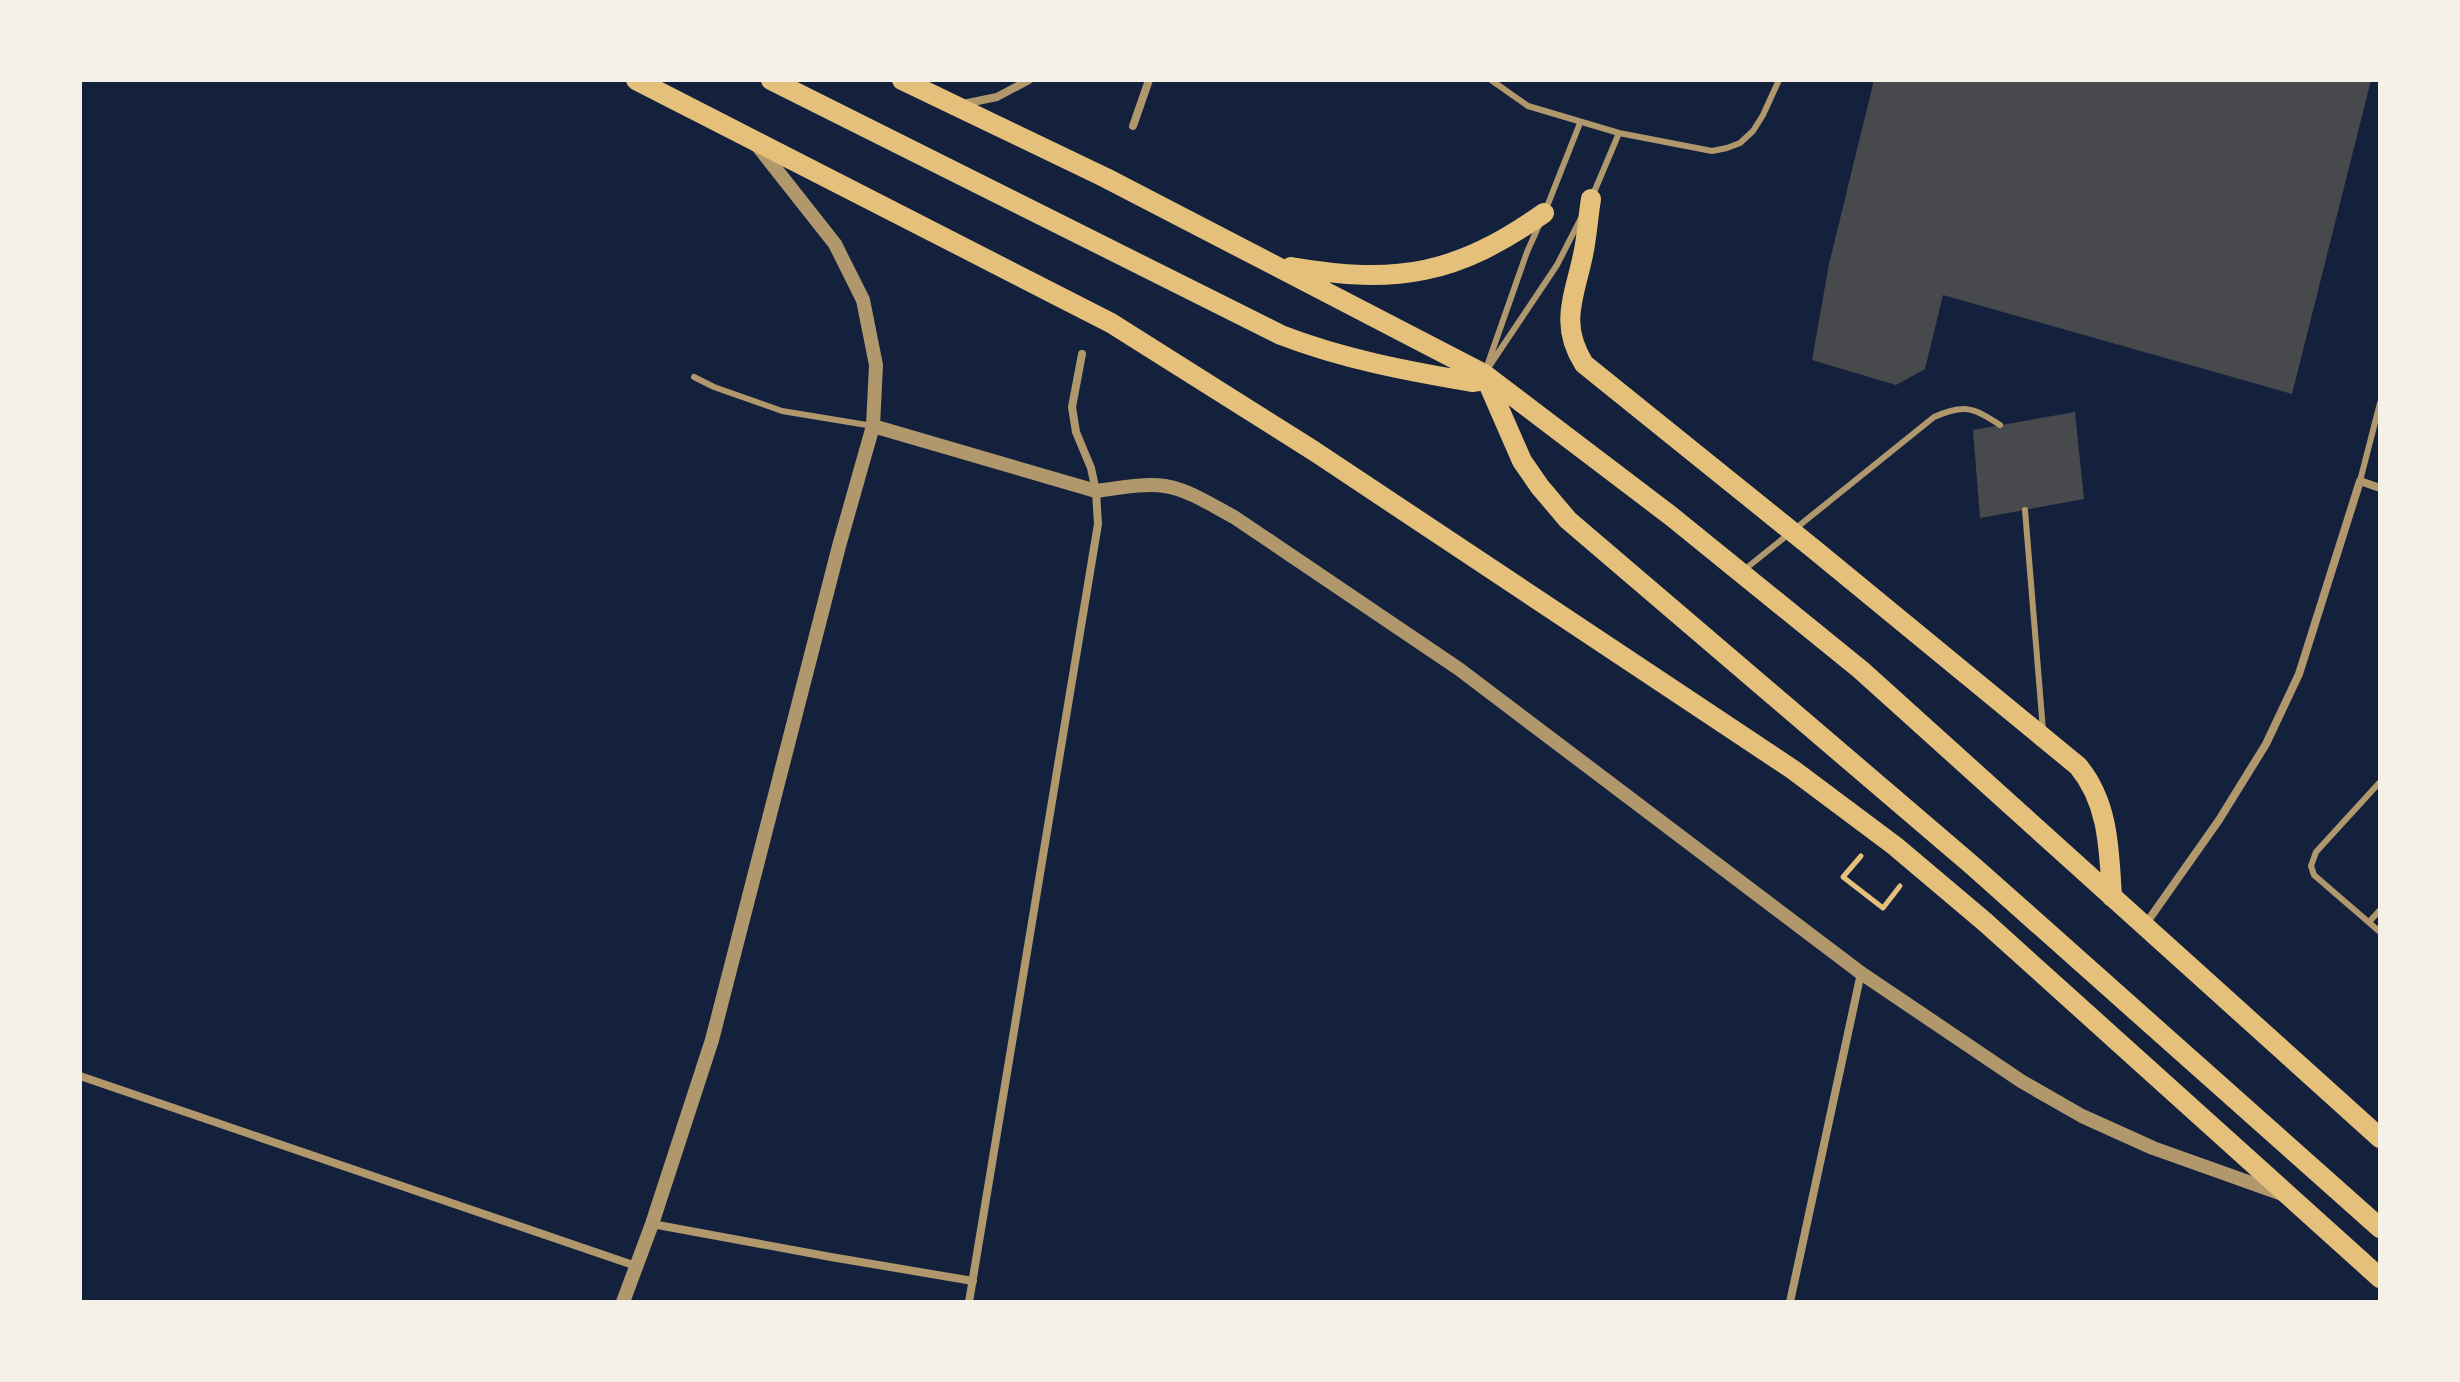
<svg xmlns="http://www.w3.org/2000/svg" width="2460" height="1382" font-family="'Open Sans',sans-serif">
<rect width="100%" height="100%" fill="#14213d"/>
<!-- building -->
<path fill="#48494c" d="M1874 80H2371L2292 394 1943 295 1925 369 1896 385 1812 360 1829 264Z
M2075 412 2084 499 1980 518 1973 430Z"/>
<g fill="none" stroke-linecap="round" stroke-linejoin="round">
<!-- path -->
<path stroke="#e5c07b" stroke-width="5" d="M1861 856 1843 877 1883 908 1900 886"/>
<!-- service -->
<path stroke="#b1986c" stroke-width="6" d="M1491 80 1528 106 1619 133 1712 151 1727 148 1740 143 1753 131 1763 115 1779 80
M1592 197 1619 133
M1546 209 1580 123
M1487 366 1527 252 1540 223
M1486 371 1557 265 1581 218
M694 377 714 387 782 411 873 426
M2360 481 2380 403
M2025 510 2043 730
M1744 570 1934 417C1964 404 1973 407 2000 425
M2380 782 2316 852 2311 866 2314 875 2380 932
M2369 922 2380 910"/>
<!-- minor -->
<path stroke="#b1986c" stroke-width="8" d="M963 104 997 97 1029 80
M1133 126 1149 80
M2145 925 2219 820 2266 744 2299 674 2360 481 2380 488
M80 1076 636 1266
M652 1224 831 1257 973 1281
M969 1302 1098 524 1096 491 1091 468 1076 432 1072 407 1082 354
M1790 1302 1861 973"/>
<!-- tertiary -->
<path stroke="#b1986c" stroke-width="14" d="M873 426 1096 491C1119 488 1143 483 1165 486 1190 490 1213 506 1234 517L1459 669 1861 973 2021 1081 2082 1116 2153 1148 2282 1194
M623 1302 652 1224 712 1040 839 546 873 426 876 365 863 300 835 244 757 145"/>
<!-- primary -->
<path stroke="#e5c07b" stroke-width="20" d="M636 80 1111 323 1314 451 1792 769 1895 846 1985 922 2380 1278
M771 80 1281 335C1343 359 1407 371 1472 382L1479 381 1484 374
M902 80 1106 178 1484 374 1671 516 1861 670 2380 1138
M1591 199C1588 217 1587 237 1583 255 1574 298 1559 324 1584 364L1815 550 2078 766C2109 803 2109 850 2112 897
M1291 267C1397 285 1456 275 1544 213
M1484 374 1522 461 1540 487 1568 520 1973 866 2380 1228"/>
</g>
<!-- border -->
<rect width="2460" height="1382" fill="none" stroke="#f6f1e7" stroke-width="164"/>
</svg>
